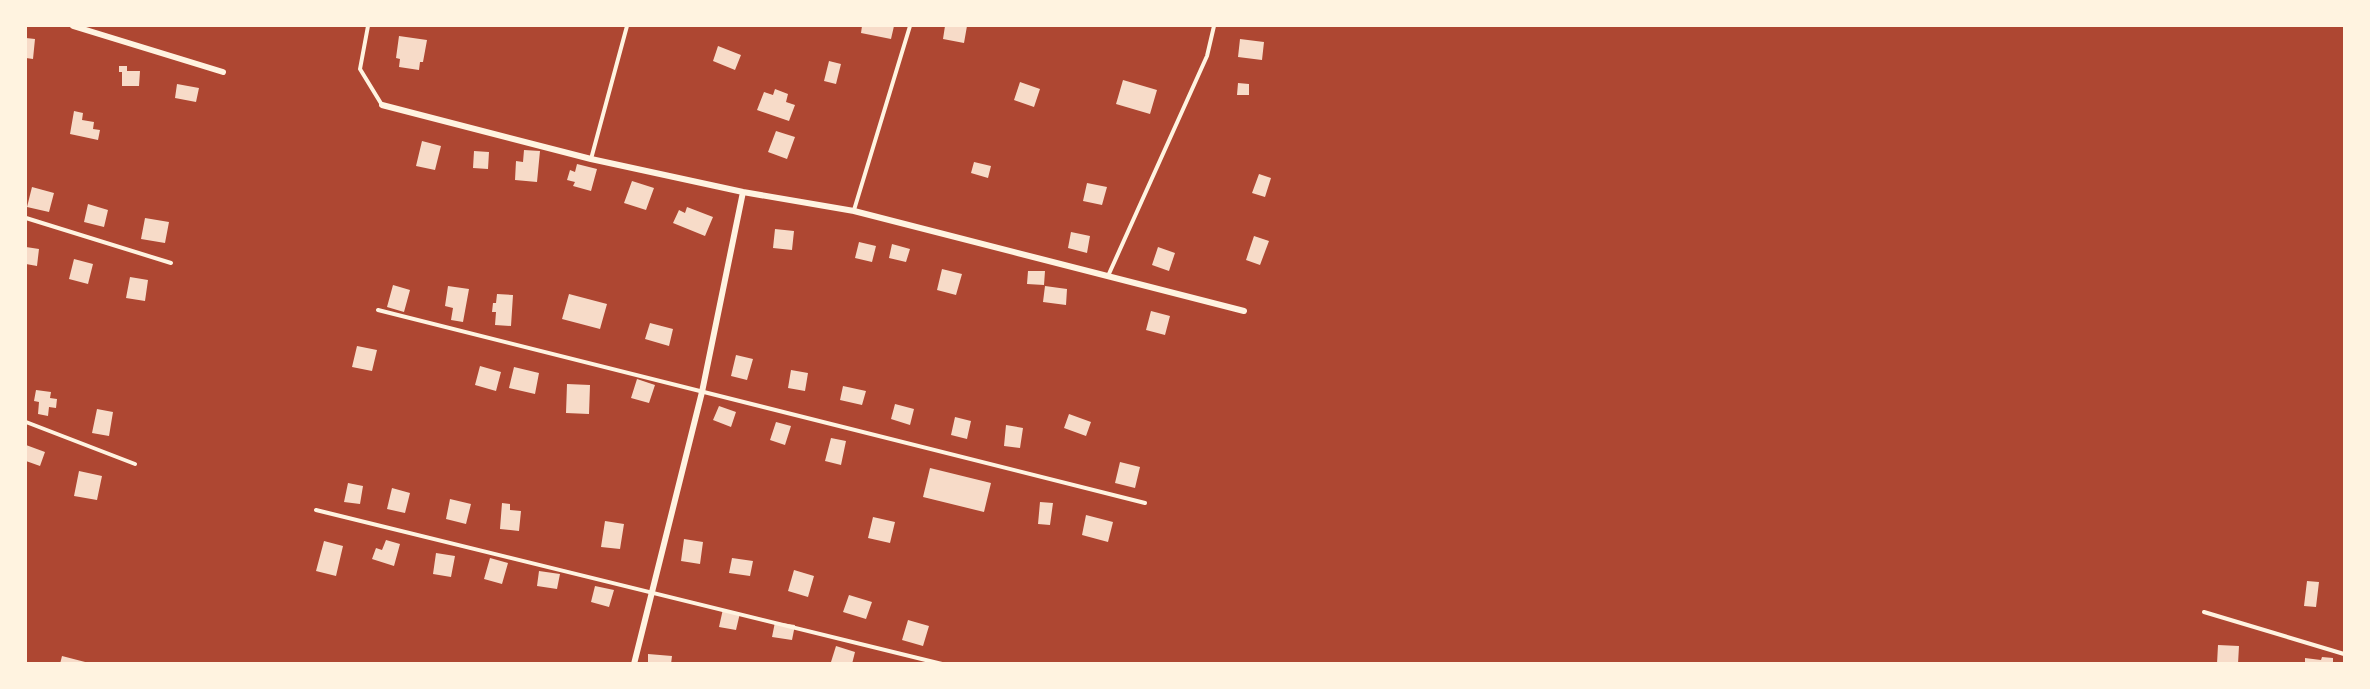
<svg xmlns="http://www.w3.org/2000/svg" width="2370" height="689" font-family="'PT Sans Narrow',sans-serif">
<rect width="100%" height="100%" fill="#c8553d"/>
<!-- green -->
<path fill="#ae4732" d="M26 26H2344V663H26Z"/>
<!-- building -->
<path fill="#f7dbc8" d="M862 26H894L891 39 861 33Z
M945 26H967L964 43 943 39Z
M399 36 427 40 423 62H420L419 70 399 67 400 59 396 58Z
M26 38 35 39 33 59 26 58Z
M1240 39 1264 42 1262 60 1238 57Z
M718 46 741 55 735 70 713 61Z
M829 61 841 64 836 84 824 81Z
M119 66H127V71H140L139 86H122V72H119Z
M1123 80 1157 90 1150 114 1116 104Z
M1020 82 1040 89 1034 107 1014 100Z
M1238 83 1249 84V95H1237Z
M177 84 199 88 196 102 175 98Z
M775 89 788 94 786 102 795 105 789 121 757 110 764 92 773 95Z
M74 111 83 113 82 120 94 122 93 129 100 130 98 140 70 134Z
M776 131 795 137 787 159 768 152Z
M422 141 441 146 435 170 416 166Z
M524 150 540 151 537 182 515 180 516 161 523 162Z
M474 151 489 152 488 169 473 168Z
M974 162 991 166 988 178 971 173Z
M577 164 597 169 591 191 573 186 575 182 567 180 570 170 575 172Z
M1259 174 1271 178 1265 197 1252 193Z
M632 181 654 188 646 210 624 203Z
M1087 183 1107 187 1102 205 1083 201Z
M32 187 54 193 49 212 27 207Z
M88 204 108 210 104 227 84 222Z
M687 207 713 217 705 236 673 223 679 210 685 213Z
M145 218 169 222 165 243 141 239Z
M775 229 794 231 792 250 773 248Z
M1071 232 1090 236 1087 253 1068 248Z
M1254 236 1269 241 1260 265 1246 260Z
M859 242 876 246 872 262 855 258Z
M892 244 910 249 906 262 889 258Z
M26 247 39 249 37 266 26 264Z
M1158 247 1175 253 1169 271 1152 265Z
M74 259 93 264 88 284 69 279Z
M942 269 962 274 956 295 937 290Z
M1028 271H1045L1044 285 1027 284Z
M130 277 148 280 145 301 126 298Z
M393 285 410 290 404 312 387 307Z
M448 286 469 289 463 322 451 320 453 308 445 306Z
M1045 286 1067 289 1066 305 1043 302Z
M497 294 513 295 511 326 495 325 496 312H492L493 303H496Z
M569 294 607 304 600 329 562 319Z
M1151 311 1170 316 1165 335 1146 330Z
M650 323 673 329 669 346 645 339Z
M357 346 377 350 372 371 352 367Z
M736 355 753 359 747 380 731 376Z
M480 366 501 372 496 391 475 385Z
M514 367 539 373 535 394 509 388Z
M791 370 808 373 805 391 788 388Z
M637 379 655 385 649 403 631 398Z
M567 384 590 385 589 414 566 413Z
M843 386 866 391 862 405 840 400Z
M36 390 51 392 50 398 57 399 56 408 49 407 48 416 38 414 39 402 34 401Z
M895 404 914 409 910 425 891 419Z
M719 406 736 412 731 427 713 420Z
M97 409 113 412 109 436 92 433Z
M1069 414 1091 422 1086 436 1064 428Z
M955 417 971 421 967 439 951 435Z
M776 422 791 426 785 445 770 440Z
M1006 425 1023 428 1020 448 1004 446Z
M831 438 846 441 841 465 825 461Z
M26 445 45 452 40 466 26 461Z
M1120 462 1140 467 1135 488 1115 483Z
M930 468 991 483 984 512 923 497Z
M79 471 102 476 97 500 74 496Z
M348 483 363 486 360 504 344 502Z
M392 488 410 493 405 513 387 509Z
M450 499 471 504 466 524 446 519Z
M1040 502 1053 503 1050 525 1038 524Z
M502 503 510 504V510L521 511 519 531 500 529Z
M1086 515 1113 522 1108 542 1082 535Z
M873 517 895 522 890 543 868 538Z
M605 521 624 524 620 549 601 547Z
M684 539 703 542 700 564 681 561Z
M386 540 400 544 394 566 372 559 376 548 382 550Z
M324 541 343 546 336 576 316 571Z
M436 553 455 556 451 577 433 574Z
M490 558 508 563 502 584 484 579Z
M732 558 753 561 750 576 729 573Z
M794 570 814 576 808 597 788 591Z
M539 571 560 574 557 589 537 586Z
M2307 581 2319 582 2316 607 2304 606Z
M595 586 614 590 609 607 591 602Z
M849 595 872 602 866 619 843 612Z
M723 609 740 613 736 630 719 627Z
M908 620 929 626 923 646 902 640Z
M775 622 795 625 792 640 772 637Z
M2218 645 2239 646 2238 664H2217Z
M836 646 855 652 852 664 831 662Z
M648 654 672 656 671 664H648Z
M62 656 89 663V664H60Z
M2322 657 2333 658V664H2305V658L2321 660Z"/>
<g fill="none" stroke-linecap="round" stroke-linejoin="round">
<!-- service -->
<path stroke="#fff3e0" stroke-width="4" d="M368 26 360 69 382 105
M591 159 627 26
M854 210 910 26
M26 218 171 263
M1108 276 1207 56 1214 26
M378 310 1145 503
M26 422 135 464
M316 510 942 664
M2204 612 2344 654"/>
<!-- minor -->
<path stroke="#fff3e0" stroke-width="6" d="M73 26 223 72
M382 105 591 159 743 192 854 211 1244 311
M634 664 702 392 743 192"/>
</g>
<!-- border -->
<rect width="2370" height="689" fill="none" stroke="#fff3e0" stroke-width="54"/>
</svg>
